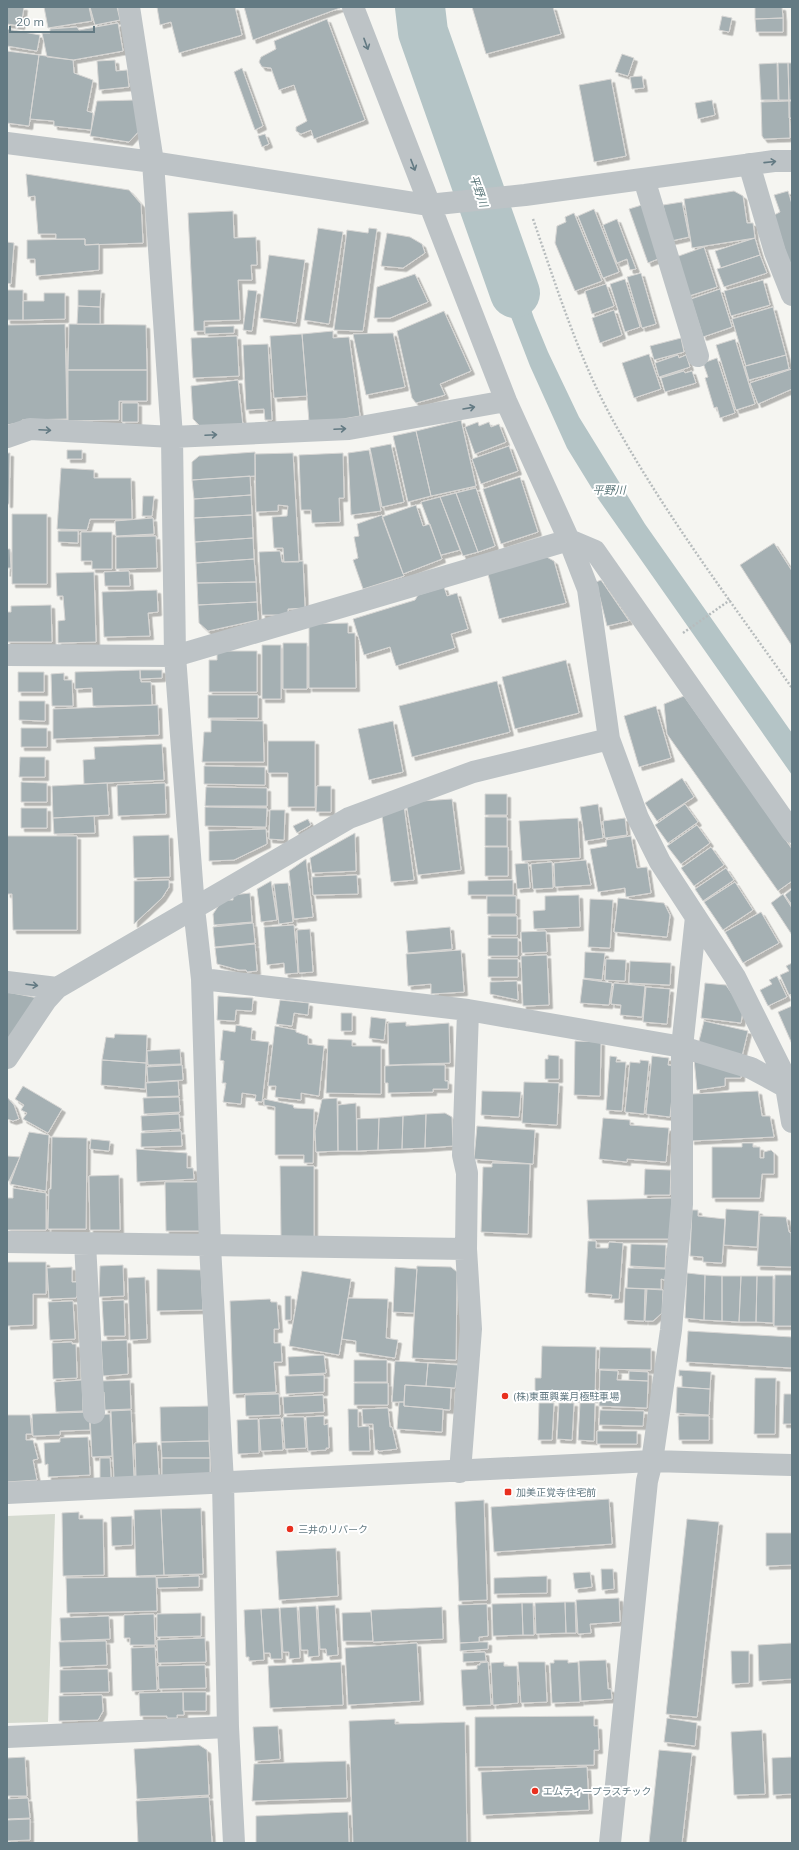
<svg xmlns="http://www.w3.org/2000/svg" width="799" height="1850" font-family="Mulish,'Noto Sans JP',sans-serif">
<defs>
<filter id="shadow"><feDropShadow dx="3.5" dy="3.5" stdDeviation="0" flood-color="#0004"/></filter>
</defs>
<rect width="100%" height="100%" fill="#f5f5f1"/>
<!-- green -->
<path fill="#d5dad0" d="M55 1514 48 1722 7 1723V1516Z"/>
<!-- water -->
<path fill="#b4c4c6" d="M506 226 521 281 534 318 548 352 579 417 645 524 792 733V775L599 500 567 448 530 366 478 231Z"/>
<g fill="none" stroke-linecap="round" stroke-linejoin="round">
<!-- river -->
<path stroke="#b4c4c6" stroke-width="50" d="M420 7 423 32 515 293"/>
</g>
<!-- building -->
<path fill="#a5b0b3" stroke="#d7d6d4" filter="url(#shadow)" d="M7 7H24L21 26 7 24Z
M44 7H89L92 21 48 28Z
M90 7H117L120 20 95 25Z
M157 7H235L242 35 179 53 171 22 160 25Z
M244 7H340V8L253 40Z
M472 7H553L561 34 486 54Z
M755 7H782L783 18 755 19Z
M722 16 732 18 729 32 719 30Z
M783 18V32H756L755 19Z
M327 19 365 120 314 139 311 130 301 134 296 131V127L307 121 294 85 279 90 271 68 262 67 259 62 261 57 276 49 274 41Z
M118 23 123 51 73 60 47 57 42 33H50V29L77 27 79 30Z
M7 29 40 35 37 51 7 46Z
M7 51 39 55 29 126 7 123Z
M622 54 634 58 628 76 615 72Z
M39 55 73 60 74 73 93 80 87 111 93 113 91 130 54 126V121L30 119Z
M115 60 116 71 127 70 129 87 99 90 97 61Z
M777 63 778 100H761L759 64Z
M778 63H788L789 100H779Z
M788 63H792V100H789Z
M242 68 263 126 255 130 234 72Z
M642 76 644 88 632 89 630 77Z
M611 79 626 156 594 162 579 85Z
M135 100 140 130 129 142 90 136 97 101Z
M712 100 715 115 698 119 695 103Z
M789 101 790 138 764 139 762 136 761 102Z
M789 101H792V118H789Z
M265 134 269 144 262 147 258 136Z
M26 174 129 190 141 204 143 243 85 245V239H56V234H38L35 196 28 197Z
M734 191 743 196 747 223H753L755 238 692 248 684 199Z
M788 191 792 204V262L789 263 774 215 780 212 774 195Z
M682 202 689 237 671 241 663 205Z
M645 204 663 257 648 263 629 209Z
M594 209 619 272 603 278 578 216Z
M233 211 234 238 256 237 257 265H251L252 280H238L240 320 204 321V331H194L188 213Z
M574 213 602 281 575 291 555 243 557 226 566 222 565 217Z
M617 219 636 269 630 270 627 259 617 263 603 225Z
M318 228 343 232 329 324 304 320Z
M369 228 377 229 363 331 334 330 347 230 368 233Z
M387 233 410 237 422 244 425 253 403 268 381 266Z
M755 238 760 255 721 268 715 251Z
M85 239V245L99 244V270L36 276 35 259H27V240Z
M7 242 14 243 11 284 7 283Z
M704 247 717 287 689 296 676 257Z
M269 255 305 260 296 323 260 318Z
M760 255 767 273 724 287 717 269Z
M641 273 656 324 642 328 627 277Z
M415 274 428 302 390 318H374L377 287Z
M625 279 640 327 625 332 610 284Z
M763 280 770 305 731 316 724 291Z
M606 284 614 306 592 314 585 291Z
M720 289 732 327 703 337 691 299Z
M7 290H23V320H7Z
M78 290H101L100 307 78 306Z
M248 290 257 291 252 331 243 330Z
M44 293H65V319L23 320V301H44Z
M78 306 100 307V324H77Z
M773 307 786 355 746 366 732 319Z
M614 310 622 335 600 343 592 318Z
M444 311 471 371 440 384 445 395 416 403 412 398 397 331Z
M65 324 67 419 22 420V422L7 425V325Z
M69 324 146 325 147 370H68Z
M234 326V333L205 334V327Z
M333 331V338L349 337 360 416 343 419 309 422 302 334Z
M393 333 405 387 366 395 353 334Z
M302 334 307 396 274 398 270 336Z
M237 336 239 376 193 378 191 338Z
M681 338 684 352 654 360 650 346Z
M735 339 755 404 736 410 716 345Z
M268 344 272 420H265L264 409 246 410 243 345Z
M649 354 661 389 634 398 622 363Z
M678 355 679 358 686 355 690 367 659 377 655 363Z
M786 355 789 369 749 380 745 366Z
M717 358 735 413 720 418 717 407 714 408 705 378 708 377 703 363Z
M792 369V389L758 404 750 383Z
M68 370H147V401H119V420L68 421Z
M684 371 685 373 692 371 696 383 665 392 661 378Z
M238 380 243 426 204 430 193 419 191 386Z
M122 403H138V422H122Z
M461 420 476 486 431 496 416 431Z
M478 422 479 426 489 422 491 427 499 424 506 442 475 454 465 427Z
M416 431 431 496 408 502 393 436Z
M391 444 404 502 382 507 370 448Z
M509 446 518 471 481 484 472 459Z
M67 450H82V459H67Z
M369 450 381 511 351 515 348 453Z
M255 452V476L192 480V462L199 456Z
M7 453H10L9 504H7Z
M293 453 299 562H284L283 548H274L272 517 287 516 288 506 278 505V511L256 512 255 454Z
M343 453 344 498H339L340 522 312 523 311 510H301L299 455Z
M61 468 94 470V478H131L132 519H90L87 530 57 529Z
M250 476 251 495 194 499 192 480Z
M520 477 538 532 501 544 483 489Z
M476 488 495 546 478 552 456 493Z
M456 493 478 552 463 556 440 497Z
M251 495 252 515 194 518V499Z
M143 496H154L152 516H142Z
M440 497 460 550 441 555 421 502Z
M416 505 423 526 430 524 442 559 403 574 382 517Z
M12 514H47V584H12Z
M252 515 253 538 195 542 194 518Z
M382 515 404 576 363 589 353 560 358 558 354 537 359 536 357 524Z
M153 518 154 534 116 536 115 521Z
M58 531H78V543L58 542Z
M81 532H112V569H92V561H81Z
M156 536 157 568 116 569V537Z
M253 538 254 559 196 563 195 542Z
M774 543 792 571V646L740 565Z
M7 549H10L11 568H7V573Z
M280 551 282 562 303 561 305 608 288 609V612L280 615H262L259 552Z
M543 555 554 561 566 603 499 619 487 570Z
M254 559 256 582 197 583 196 563Z
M129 571 130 586H105L104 572Z
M94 572 96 642 58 643V621L65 620 63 596H57L56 573Z
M601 580 629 621 607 626 596 582Z
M256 582 257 602 198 605 197 583Z
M444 587 447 596 457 593 468 629 451 634 455 648 396 666 390 647 364 655 353 619 415 600 418 595Z
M157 590 158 612 148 613 150 636 104 637 102 592Z
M257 602 258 620 208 631 199 623 198 605Z
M51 605 52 642H7V612H11V606Z
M348 623V633H355L356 688H309V624Z
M283 643H307V689H283Z
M262 645H281V699H262Z
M217 651H257V692H209V660H217Z
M566 660 579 713 515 729 502 677Z
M140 670 141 682H151L152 705 93 706 92 688 75 689V672Z
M140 670H162V678L140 679Z
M18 672H44V692H18Z
M64 673V680H72L73 706H52L51 674Z
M497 681 510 732 412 757 399 706Z
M208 695H258V718H208Z
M684 696 792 849V881L778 891 667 734 664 704Z
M19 701H45V721L19 720Z
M158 705 159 735 53 739V709Z
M656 706 671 758 639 767 624 716Z
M211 720 263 721 264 762H202L204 732H211Z
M393 721 403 772 369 780 358 729Z
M21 728H47V747H21Z
M268 741H315V807H288V773H268Z
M162 744 164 780 84 784 83 760 95 759 94 747Z
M20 757H45V777H19Z
M204 766 265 767V785L204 784Z
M682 778 694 797 657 821 645 803Z
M21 782 47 783V802H21Z
M107 783 109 815 53 818 52 786Z
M165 783 166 814 118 816 117 785Z
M317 786H331V812H316Z
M206 787 267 788V806H205Z
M485 794H507V815H485Z
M452 799 461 870 418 875 406 802Z
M598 804 603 838 585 841 580 807Z
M685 804 698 822 668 843 655 825Z
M404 806 414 880 391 882 382 816Z
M205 807 267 808 266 827 205 826Z
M21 808H47V828H21Z
M270 810H285L284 840 269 839Z
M94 816 95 833 54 834 53 818Z
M485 817H507V846H485Z
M578 818 580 858 522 861 519 821Z
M625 818 627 835 605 838 603 821Z
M308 819 311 825 297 833 293 826Z
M697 825 710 843 681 864 667 846Z
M266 829 267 844 234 860 209 861V831Z
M355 833 356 871 312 873 310 858Z
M169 835 170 877 134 878 133 836Z
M7 836H77V930H13L12 894H7Z
M631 836 637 868 647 867 651 893 626 897 625 888 598 892 590 849 607 846 606 840Z
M485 847H508V876H485Z
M711 847 724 865 694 886 681 868Z
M306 859 313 917 294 919 289 871Z
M586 860 591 885 555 887 554 863Z
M552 862 553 888 533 889 531 864Z
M528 863 530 888 517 889 515 864Z
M726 868 734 880 703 901 695 889Z
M357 875 358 894 313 895 312 877Z
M169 880V887L162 898 134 924V881Z
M513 880V895H468V881Z
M271 881 277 920 261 922 257 889Z
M735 882 753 910 723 930 704 902Z
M288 883 293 922 279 924 274 884Z
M792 889V905L785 895Z
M250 893 252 922 214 925 213 914 219 905 227 900H233V895Z
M783 894 792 908V935L771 903Z
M579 895 580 927 534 929 533 911 545 910V896Z
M487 896H516V914H487Z
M618 898 664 903 670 915 667 937 614 932Z
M590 899 613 900 610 948 588 947Z
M761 912 779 943 743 963 725 932Z
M488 916H517V935H488Z
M253 923 255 943 215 947 213 927Z
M294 925 298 973 285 974 284 963 267 965 264 927Z
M450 927 452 949 408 953 406 931Z
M310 929 313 972 299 973 297 930Z
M546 931 547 952 522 953 521 932Z
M488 938H518V956H488Z
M255 944 257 971 247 972 246 970H239L217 964 215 948Z
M461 950 464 992 431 994V984L408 986 406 954Z
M585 952 605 953 602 980 584 978Z
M547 955 549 1005 523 1006 521 956Z
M488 959H518V977H488Z
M606 959 626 960 625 981 605 980Z
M630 961 671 963 670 985 629 983Z
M792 963V994L789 995 780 975 789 971 786 966Z
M777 976 787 997 768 1006 760 990 772 984 769 980Z
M583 979 612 983 609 1005 580 1003Z
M517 981 518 1000 490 994V982Z
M614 983 645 986 642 1017 620 1015 621 1005 611 1004Z
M705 983 726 985 743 1010 741 1023 701 1018Z
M646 987 670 989 667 1024 643 1022Z
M7 992 38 998 7 1055Z
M218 996 253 998 252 1011 236 1010 235 1021 217 1020Z
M280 1000 309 1003 308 1015 294 1013 292 1026 276 1024Z
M792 1006V1044L778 1012Z
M341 1013H352V1031H341Z
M371 1017 386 1019 384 1040 369 1038Z
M704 1021 748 1031 742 1056 698 1045Z
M406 1022V1026L449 1023 450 1063 389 1065 388 1023Z
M236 1025 252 1028 251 1040 269 1042 262 1102 255 1101 256 1095 242 1093 241 1104 223 1102 226 1083H222L224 1061 220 1060 223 1030 235 1032Z
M275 1026 296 1030V1032L308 1036V1044L324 1046 319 1096 301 1093V1100L275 1097 276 1086H268Z
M115 1034 147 1035 146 1063 102 1060 106 1037 114 1038Z
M328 1039 352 1040V1046H381V1094L326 1093Z
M575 1041 601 1042 600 1096 574 1095Z
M180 1049 181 1064 148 1065 147 1051Z
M548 1055 559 1056V1079H545V1059H548Z
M610 1056 617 1057 616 1062H626L622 1111 606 1110Z
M652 1056 669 1058 668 1065 675 1066 670 1117 646 1114Z
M694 1059 741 1071V1078H725V1086L697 1090Z
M102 1060 146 1063 145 1089 101 1085Z
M640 1060 649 1061 644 1114 625 1112 630 1062 640 1063Z
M182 1065 183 1080 148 1082 147 1067Z
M403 1065H445V1081H448V1089H433V1092L388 1093V1083H385V1066Z
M178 1081 179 1096 147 1097 146 1083Z
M524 1082 559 1083 557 1125 522 1123Z
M23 1086 62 1109 48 1133 23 1119 27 1113 21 1110 24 1105 15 1099Z
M482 1091 521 1092 519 1117 481 1115Z
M758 1091 762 1116H770L774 1137 691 1141 692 1094Z
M7 1097 14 1105 19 1119 13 1121 7 1119Z
M179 1097 180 1112 144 1114 143 1098Z
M337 1098 338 1151 316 1152 315 1131 322 1099Z
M264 1099 293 1105 294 1108 314 1109 313 1163H304V1155H275V1107L264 1105Z
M356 1103 357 1151H338V1105Z
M445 1113 452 1117 453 1146 425 1148 426 1114Z
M179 1114 180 1129 142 1131 141 1116Z
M426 1114 425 1148 402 1149 403 1116Z
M403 1116 402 1149 378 1150 379 1118Z
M379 1118 378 1150 357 1151V1119Z
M603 1118 630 1120V1125L669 1128 666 1162 627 1159V1162L599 1159Z
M477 1126 535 1130 533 1164 474 1159Z
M181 1131 182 1146 141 1147V1133Z
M29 1132 49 1135 46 1191 10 1184Z
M52 1137 87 1138 86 1229H48L49 1189H51Z
M91 1139 110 1141 109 1151 90 1149Z
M742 1143H753V1147H760V1158H764V1152L771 1150 774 1153V1174H762L760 1198H712V1147H742Z
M136 1149 187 1153V1168H193L194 1179 137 1182Z
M7 1156 20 1157 9 1181H7Z
M492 1163 530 1164 528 1234 481 1232 483 1167H492Z
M280 1166H314V1237H281Z
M645 1169 671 1170 670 1195H644Z
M119 1175 120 1230H90L89 1176Z
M165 1182H202V1231H166Z
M13 1188 46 1193V1230H7V1198H13Z
M672 1198 671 1239H589L587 1200Z
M726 1209 759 1211 757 1247 724 1245Z
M692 1210H698V1216L725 1219 722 1263 703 1262V1257L690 1256Z
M760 1216 786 1217 789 1232 791 1233 792 1267 757 1266Z
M588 1241H596V1248H608L609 1242 623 1243 619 1299H611L612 1295 585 1293Z
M631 1244 666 1245 665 1268 630 1266Z
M7 1262H46V1294H33V1325L7 1326Z
M123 1265 124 1296 99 1297 100 1266Z
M417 1266 451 1267 457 1272 456 1360 412 1358Z
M72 1267V1282H77V1296L76 1298 49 1299 47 1268Z
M395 1267 417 1269 414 1313 393 1312Z
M628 1268 666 1269 665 1280 661 1279V1289L627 1288Z
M157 1269 201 1270 203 1310 157 1311Z
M302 1271 351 1279 339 1355 289 1346Z
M687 1273 705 1275 704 1320 685 1318Z
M705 1275 722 1276V1321L704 1320Z
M775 1275H792V1326H774Z
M722 1276H741L739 1322 722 1321Z
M741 1276H757L756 1322H739Z
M757 1276H773V1323L756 1322Z
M145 1277 147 1339 130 1340 128 1278Z
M625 1288 645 1289 644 1321 624 1320Z
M647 1289 663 1290 662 1313 653 1321H645Z
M285 1296H291V1320H285Z
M348 1298 388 1299 386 1338 398 1340 395 1358 356 1352V1341L342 1339Z
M270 1299 271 1302H277L279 1329H274V1343H281L282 1362H274L276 1392 233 1394 230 1301Z
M124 1300 125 1336H104L102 1301Z
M73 1301 75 1339 50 1340 48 1302Z
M688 1331 792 1337V1368L686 1362Z
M127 1340 128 1374 103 1376 101 1341Z
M72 1342V1344H76L77 1378 53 1379 52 1343Z
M542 1346 596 1347 595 1399 535 1397V1378H541Z
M600 1347 651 1348V1370L599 1369Z
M324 1355 326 1373 289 1375 288 1357Z
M354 1360H387V1382H354Z
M395 1361 428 1363 426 1386 405 1385 404 1402H392Z
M428 1363 458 1365 455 1388 426 1386Z
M600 1370 618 1371 617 1380 648 1381 647 1408 599 1406Z
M679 1370 711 1372 710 1389 682 1387V1376H679Z
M629 1371 648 1372V1381L629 1380Z
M324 1375V1392L286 1394 285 1376Z
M755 1378H776L775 1434H754Z
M82 1380 83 1411 56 1412 54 1382Z
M130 1380 131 1409 105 1410 104 1392 100 1393V1381Z
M354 1383H388V1405H354Z
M405 1385 451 1388 450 1410 404 1406Z
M677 1387 710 1389 709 1415 676 1413Z
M279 1394 280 1415 246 1416 245 1395Z
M784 1394H792V1424H783Z
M323 1395 324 1412 284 1414 283 1397Z
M399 1402H404V1406L443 1409 442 1432 397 1429Z
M539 1403H554L552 1440H538Z
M559 1403H574L572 1440 557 1439Z
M580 1403H595L594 1441 578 1440Z
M209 1406V1441L161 1442 160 1407Z
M388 1408 390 1427H392L397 1449 379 1451 378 1450H375L373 1424H363L362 1409Z
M348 1409H358V1427L369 1426 370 1451H349Z
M131 1410 134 1478 114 1479 111 1411Z
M600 1410 644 1411 643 1426 599 1425Z
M89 1412 90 1430 60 1431V1435L33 1436 32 1414Z
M110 1414 112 1456 92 1457 90 1415Z
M7 1415H30L32 1434H26V1440H33L38 1459 33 1460 37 1480 7 1482Z
M324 1416V1425L328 1424 329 1448H326V1450L308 1451 306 1417Z
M678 1416H709V1440H679Z
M283 1417H304L306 1448 285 1449Z
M281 1418 283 1450 261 1451 259 1419Z
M258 1419 259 1453 238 1454 237 1420Z
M597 1431H637V1444H597Z
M88 1437 90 1475 48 1477V1464L45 1465 44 1443 60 1442V1438Z
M209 1441 210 1458H162L161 1442Z
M157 1442 159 1476 136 1477 135 1443Z
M100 1458H110L111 1478H100Z
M162 1458H210V1476L162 1477Z
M609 1499 612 1544 494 1552 491 1507Z
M484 1500 487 1600 459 1601 455 1502Z
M201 1508 203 1574 164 1575 161 1509Z
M161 1509 164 1575 136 1576 134 1510Z
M79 1512V1519H103L104 1575 63 1576 62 1513Z
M132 1516V1545L112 1546 111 1517Z
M687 1519 719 1522 697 1717 666 1714Z
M766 1533H792V1565L766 1566Z
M336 1548 338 1596 279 1600 276 1551Z
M601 1569H613L614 1589 602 1590Z
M590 1572 592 1587 575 1589 573 1573Z
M199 1576V1587L158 1588 157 1578Z
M547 1576V1593L494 1594V1578Z
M156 1577 157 1611 67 1613 66 1578Z
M619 1598 620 1622 590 1624 591 1633 578 1634 576 1600Z
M565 1602H575L576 1633H566Z
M565 1602 566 1633 536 1634 535 1603Z
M522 1603 523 1635 493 1636 492 1604Z
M522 1603H533L534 1635H523Z
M487 1604 488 1636 479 1637V1642L460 1643 458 1605Z
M335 1605 338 1655 327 1656 326 1649H320L318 1606Z
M316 1606 319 1656 308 1657V1650H301L299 1607Z
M297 1607 300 1658 289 1659V1652H283L280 1608Z
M442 1607 443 1639 373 1642 371 1610Z
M279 1608 282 1659H271L270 1653H264L261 1609Z
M261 1609 264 1660 249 1661V1657H246L244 1610Z
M371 1612 373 1641H343L342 1613Z
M201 1613V1636L157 1637V1614Z
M154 1614 155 1645H130V1638H124V1615Z
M109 1616 110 1639 61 1641 60 1618Z
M205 1638 206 1662 158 1663 157 1640Z
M106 1641 107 1665 60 1667 59 1642Z
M479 1642H488V1649L460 1651V1643Z
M417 1643 420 1701 348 1705 345 1648Z
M792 1643V1679L759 1681 758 1645Z
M155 1647 157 1690 132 1691 131 1648Z
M731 1651H749V1683L732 1684Z
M485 1652 486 1661 463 1662V1653Z
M554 1660H568V1663L578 1662 580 1702 552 1703 550 1663H554Z
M606 1660 608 1689H611L612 1699 581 1701 579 1661Z
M341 1662 343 1705 270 1708 268 1666Z
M488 1662 491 1705 463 1706 461 1670 477 1669V1665H480V1663Z
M504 1662V1666H517L518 1703 493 1705 491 1663Z
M518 1662H545L547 1702 521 1703Z
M205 1665 206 1688 159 1689 158 1666Z
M108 1669 109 1692 60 1693V1670Z
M183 1692 184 1715H177V1718H167V1716H140L139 1693Z
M183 1692H206V1711H183Z
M102 1695 103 1711 98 1720 59 1721V1696Z
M594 1716V1726H598L599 1750H594V1765L475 1767V1717Z
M667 1718 697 1723 695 1746 664 1742Z
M395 1719V1724L465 1722 467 1843H353L349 1721Z
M278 1726 280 1759 255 1761 253 1727Z
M762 1730 765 1794 734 1795 731 1732Z
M199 1745 207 1750 209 1795 137 1799 134 1749Z
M659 1750 692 1753 682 1843H649Z
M25 1757 27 1796H7V1758Z
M792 1757V1794L773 1795 772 1758Z
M346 1761 347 1798 252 1801 254 1764Z
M587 1767 589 1810 483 1815 481 1772Z
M209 1797 212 1843H138L136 1801Z
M28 1798 30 1818 7 1819V1799Z
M348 1812 349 1843H256V1816Z
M30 1819V1840L7 1841V1820Z"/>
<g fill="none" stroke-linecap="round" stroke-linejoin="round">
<!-- path -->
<path stroke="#b7bcbd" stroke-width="2.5" stroke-dasharray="2 2" stroke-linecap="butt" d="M533 219C557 288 579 360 615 424 667 517 731 602 792 688
M683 633 730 600"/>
<!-- minor -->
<path stroke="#bdc3c6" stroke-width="22" d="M129 7 153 162 172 437 175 656 194 908 202 979 210 1246 223 1482 228 1727 234 1843
M353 7 506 401 569 540 588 589 609 739 638 818 660 862 735 977 784 1075 792 1122
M7 143 153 162 428 205 525 195 774 161H792
M749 164 775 252 792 295
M644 179 698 356
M7 437 30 429 172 437 349 429 506 401
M7 655 175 656 569 540 595 551 792 832
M202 979 468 1010 682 1047 751 1068 786 1087
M7 982 57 988
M7 1058 46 1000 57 988 349 818 473 772 609 739
M7 1242 466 1249
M85 1243 94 1413
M460 1472 471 1329 466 1249 467 1173 463 1155 468 1012
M7 1493 652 1461 792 1465
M7 1737 228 1727
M610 1843 647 1481 652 1461 671 1330 682 1204V1047L696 917"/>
</g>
<!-- one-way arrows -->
<defs><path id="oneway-shaft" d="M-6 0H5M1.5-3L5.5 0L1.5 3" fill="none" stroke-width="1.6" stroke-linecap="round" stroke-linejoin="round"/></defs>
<g stroke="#637a83">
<use href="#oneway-shaft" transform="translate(366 44) rotate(70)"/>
<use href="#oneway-shaft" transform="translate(770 162) rotate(-6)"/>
<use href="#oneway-shaft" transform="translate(413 165) rotate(69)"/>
<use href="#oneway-shaft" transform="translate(469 408) rotate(-10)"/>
<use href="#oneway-shaft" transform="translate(340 429) rotate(-3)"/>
<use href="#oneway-shaft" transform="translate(45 430) rotate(3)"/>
<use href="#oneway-shaft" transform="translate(211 435) rotate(-3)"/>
<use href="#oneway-shaft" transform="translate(32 985) rotate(7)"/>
</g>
<!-- markers -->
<g fill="#e82f1e" stroke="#fff" stroke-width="1.5">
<circle cx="505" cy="1396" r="4"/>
<rect x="504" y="1488" width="8" height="8" rx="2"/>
<circle cx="290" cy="1529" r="4"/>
<circle cx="535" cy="1791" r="4"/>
</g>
<g text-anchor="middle" stroke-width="4" stroke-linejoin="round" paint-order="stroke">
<!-- poi labels -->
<g font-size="10" fill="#637a83" stroke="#fff" text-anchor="start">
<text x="513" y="1400">(株)東亜興業月極駐車場</text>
<text x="516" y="1496">加美正覚寺住宅前</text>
<text x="298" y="1533">三井のリパーク</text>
<text x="543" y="1795">エムティープラスチック</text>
</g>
<!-- water labels -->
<g font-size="11" font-style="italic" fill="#5a7679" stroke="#fff">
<text transform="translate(479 191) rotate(71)" y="4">平野川</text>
<text x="609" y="494">平野川</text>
</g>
</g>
<!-- border -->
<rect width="799" height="1850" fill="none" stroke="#637a83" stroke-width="16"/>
<!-- scale -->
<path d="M10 26v6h84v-6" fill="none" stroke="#637a83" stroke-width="2"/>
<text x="16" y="26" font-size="12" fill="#637a83" stroke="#ffffff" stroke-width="3" paint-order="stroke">20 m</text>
</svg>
